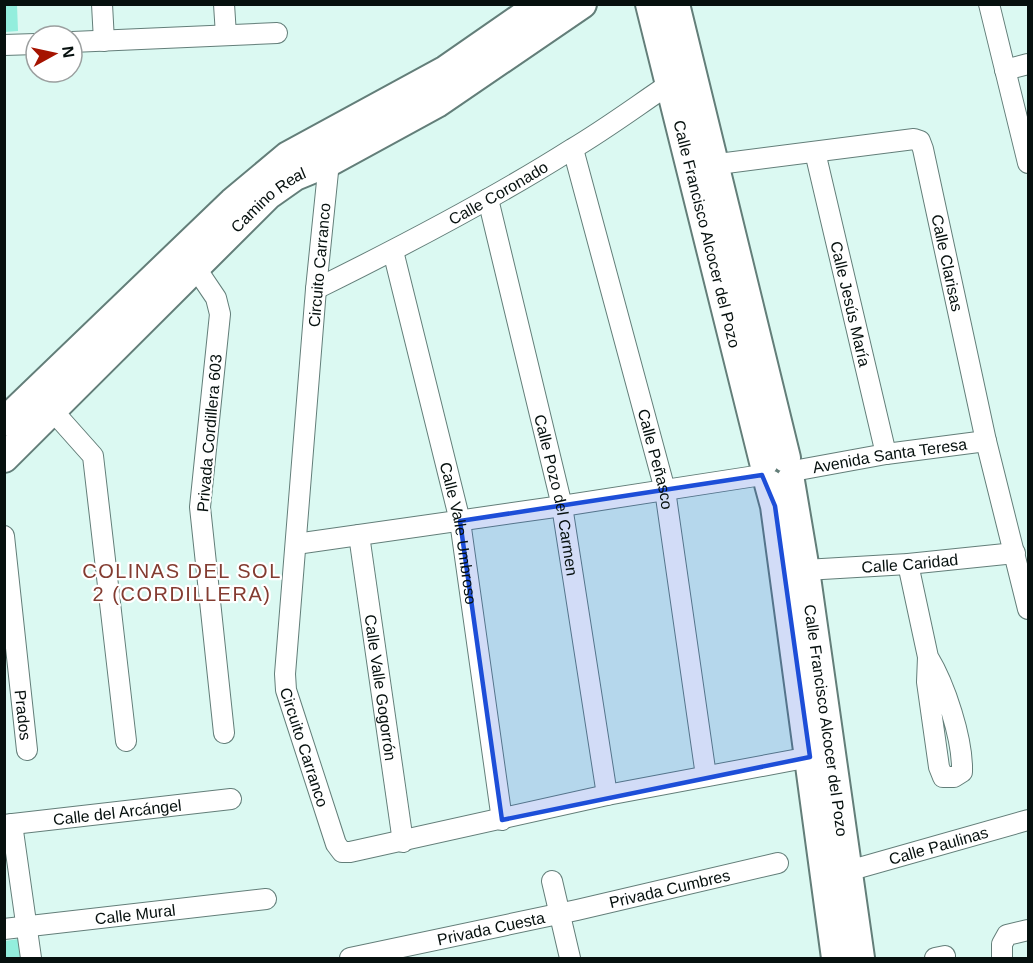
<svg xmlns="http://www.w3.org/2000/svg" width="1033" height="963" font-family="Arial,sans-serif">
<rect width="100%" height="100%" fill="#dbf9f2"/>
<!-- green -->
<path fill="#93eedd" d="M5 4 17 5 18 31 5 32Z
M18 939 21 958H5V941Z"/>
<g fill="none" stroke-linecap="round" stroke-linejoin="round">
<!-- street casing -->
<g stroke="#637e79" stroke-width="22">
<g id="street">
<path d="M102 4 104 41"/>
<path d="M224 4 226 35"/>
<path d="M989 4 1028 163"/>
<path d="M72 42 277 33"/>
<path d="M4 45 36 44"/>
<path d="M1005 70 1028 64"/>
<path id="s1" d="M573 149 665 490 706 776"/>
<path id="s2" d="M815 152 886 454"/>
<path id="s3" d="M329 162 316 289 285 674 286 690 336 844 342 852H350L607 795 810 757"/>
<path id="s4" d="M703 166 914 139 920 141 923 149 986 441 1028 609"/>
<path id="s5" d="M488 199 562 506 607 795"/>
<path id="s6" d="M393 251 460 521 502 820"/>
<path d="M189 258 216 298 220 314 200 507 224 733"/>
<path id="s7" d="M316 289C403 246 490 201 572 149 606 129 638 105 671 83"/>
<path d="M44 401 93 456 126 741"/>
<path id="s8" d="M793 471 886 454 986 441"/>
<path id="s9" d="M359 535 403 842"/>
<path id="s10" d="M4 536 27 750"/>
<path d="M296 544 562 506 762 475"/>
<path d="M908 564 928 657 927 682 939 767 943 777H954L962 772C963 739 945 685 928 657"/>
<path id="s11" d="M805 570 908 564 1015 553"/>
<path d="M12 824 31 958"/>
<path id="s12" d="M4 825 231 799"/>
<path id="s13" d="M848 871 1028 820"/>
<path d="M552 881 570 958"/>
<path id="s14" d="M4 929 266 899"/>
<path id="s15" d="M350 958 577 910 778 863"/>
<path d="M935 958 945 956"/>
<path d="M1002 958V944L1007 935 1028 930"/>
</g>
</g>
<!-- secondary casing -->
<g stroke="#637e79" stroke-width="32">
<g id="secondary">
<path id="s16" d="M650 4 764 462"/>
<path d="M675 4 786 458"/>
<path d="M4 422 233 202 288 156 446 70 541 4"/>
<path id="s17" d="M4 458 268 195 295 176 329 162 437 103 582 4"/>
<path id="s18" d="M790 481 805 570 860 958"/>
<path d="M769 484 775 506 836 958"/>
</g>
</g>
<!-- street -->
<use href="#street" stroke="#fff" stroke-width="20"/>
<!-- secondary -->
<use href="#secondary" stroke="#fff" stroke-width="28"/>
</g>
<!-- marked area -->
<path fill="#1d4ed8" fill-opacity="0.2" stroke="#1d4ed8" stroke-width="4.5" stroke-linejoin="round" d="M762 475 775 506 810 757 502 820 460 521Z"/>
<g text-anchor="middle" stroke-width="4.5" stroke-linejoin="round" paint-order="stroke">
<!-- street labels -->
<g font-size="16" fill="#06100e" stroke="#fff">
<text dy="6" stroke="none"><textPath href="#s7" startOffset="206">Calle Coronado</textPath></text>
<text dy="6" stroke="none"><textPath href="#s17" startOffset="370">Camino Real</textPath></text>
<text dy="6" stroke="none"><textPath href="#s16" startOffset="237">Calle Francisco Alcocer del Pozo</textPath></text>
<text dy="6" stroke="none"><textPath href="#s4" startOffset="344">Calle Clarisas</textPath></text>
<text transform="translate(319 265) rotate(-85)" y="6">Circuito Carranco</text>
<text dy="6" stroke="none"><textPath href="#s2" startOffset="156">Calle Jesús María</textPath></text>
<text transform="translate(209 433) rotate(-85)" y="6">Privada Cordillera 603</text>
<text dy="6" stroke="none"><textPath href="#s8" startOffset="98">Avenida Santa Teresa</textPath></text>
<text dy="6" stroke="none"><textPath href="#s1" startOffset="321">Calle Peñasco</textPath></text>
<text dy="6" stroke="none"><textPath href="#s5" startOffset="304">Calle Pozo del Carmen</textPath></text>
<text dy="6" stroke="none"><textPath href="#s6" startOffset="290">Calle Valle Umbroso</textPath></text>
<text dy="6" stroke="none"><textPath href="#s11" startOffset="105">Calle Caridad</textPath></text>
<text dy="6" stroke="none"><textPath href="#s9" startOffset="154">Calle Valle Gogorrón</textPath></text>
<text dy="6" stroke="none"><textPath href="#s10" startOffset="180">Prados</textPath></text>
<text dy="6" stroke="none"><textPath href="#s18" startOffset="242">Calle Francisco Alcocer del Pozo</textPath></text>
<text dy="6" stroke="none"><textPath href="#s3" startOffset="590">Circuito Carranco</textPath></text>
<text dy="6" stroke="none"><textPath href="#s12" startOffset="114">Calle del Arcángel</textPath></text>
<text dy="6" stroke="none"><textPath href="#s13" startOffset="94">Calle Paulinas</textPath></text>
<text dy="6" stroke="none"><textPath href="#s15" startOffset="327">Privada Cumbres</textPath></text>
<text dy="6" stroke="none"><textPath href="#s14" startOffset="132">Calle Mural</textPath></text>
<text dy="6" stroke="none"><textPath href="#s15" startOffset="144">Privada Cuesta</textPath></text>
</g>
<!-- quarter labels -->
<g font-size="20" letter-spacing="1.5" fill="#833c31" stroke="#fff">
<text x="182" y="578">COLINAS DEL SOL<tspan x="182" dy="23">2 (CORDILLERA)</tspan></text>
</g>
</g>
<!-- border -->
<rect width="1033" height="963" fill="none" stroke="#06100e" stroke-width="12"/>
<!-- north arrow -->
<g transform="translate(54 54) rotate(82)"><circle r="28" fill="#ffffff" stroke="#9b9f9f" stroke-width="1.5"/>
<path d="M0-4.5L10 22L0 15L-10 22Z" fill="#a51300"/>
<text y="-9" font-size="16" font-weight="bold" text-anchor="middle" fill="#06100e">N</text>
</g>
</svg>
